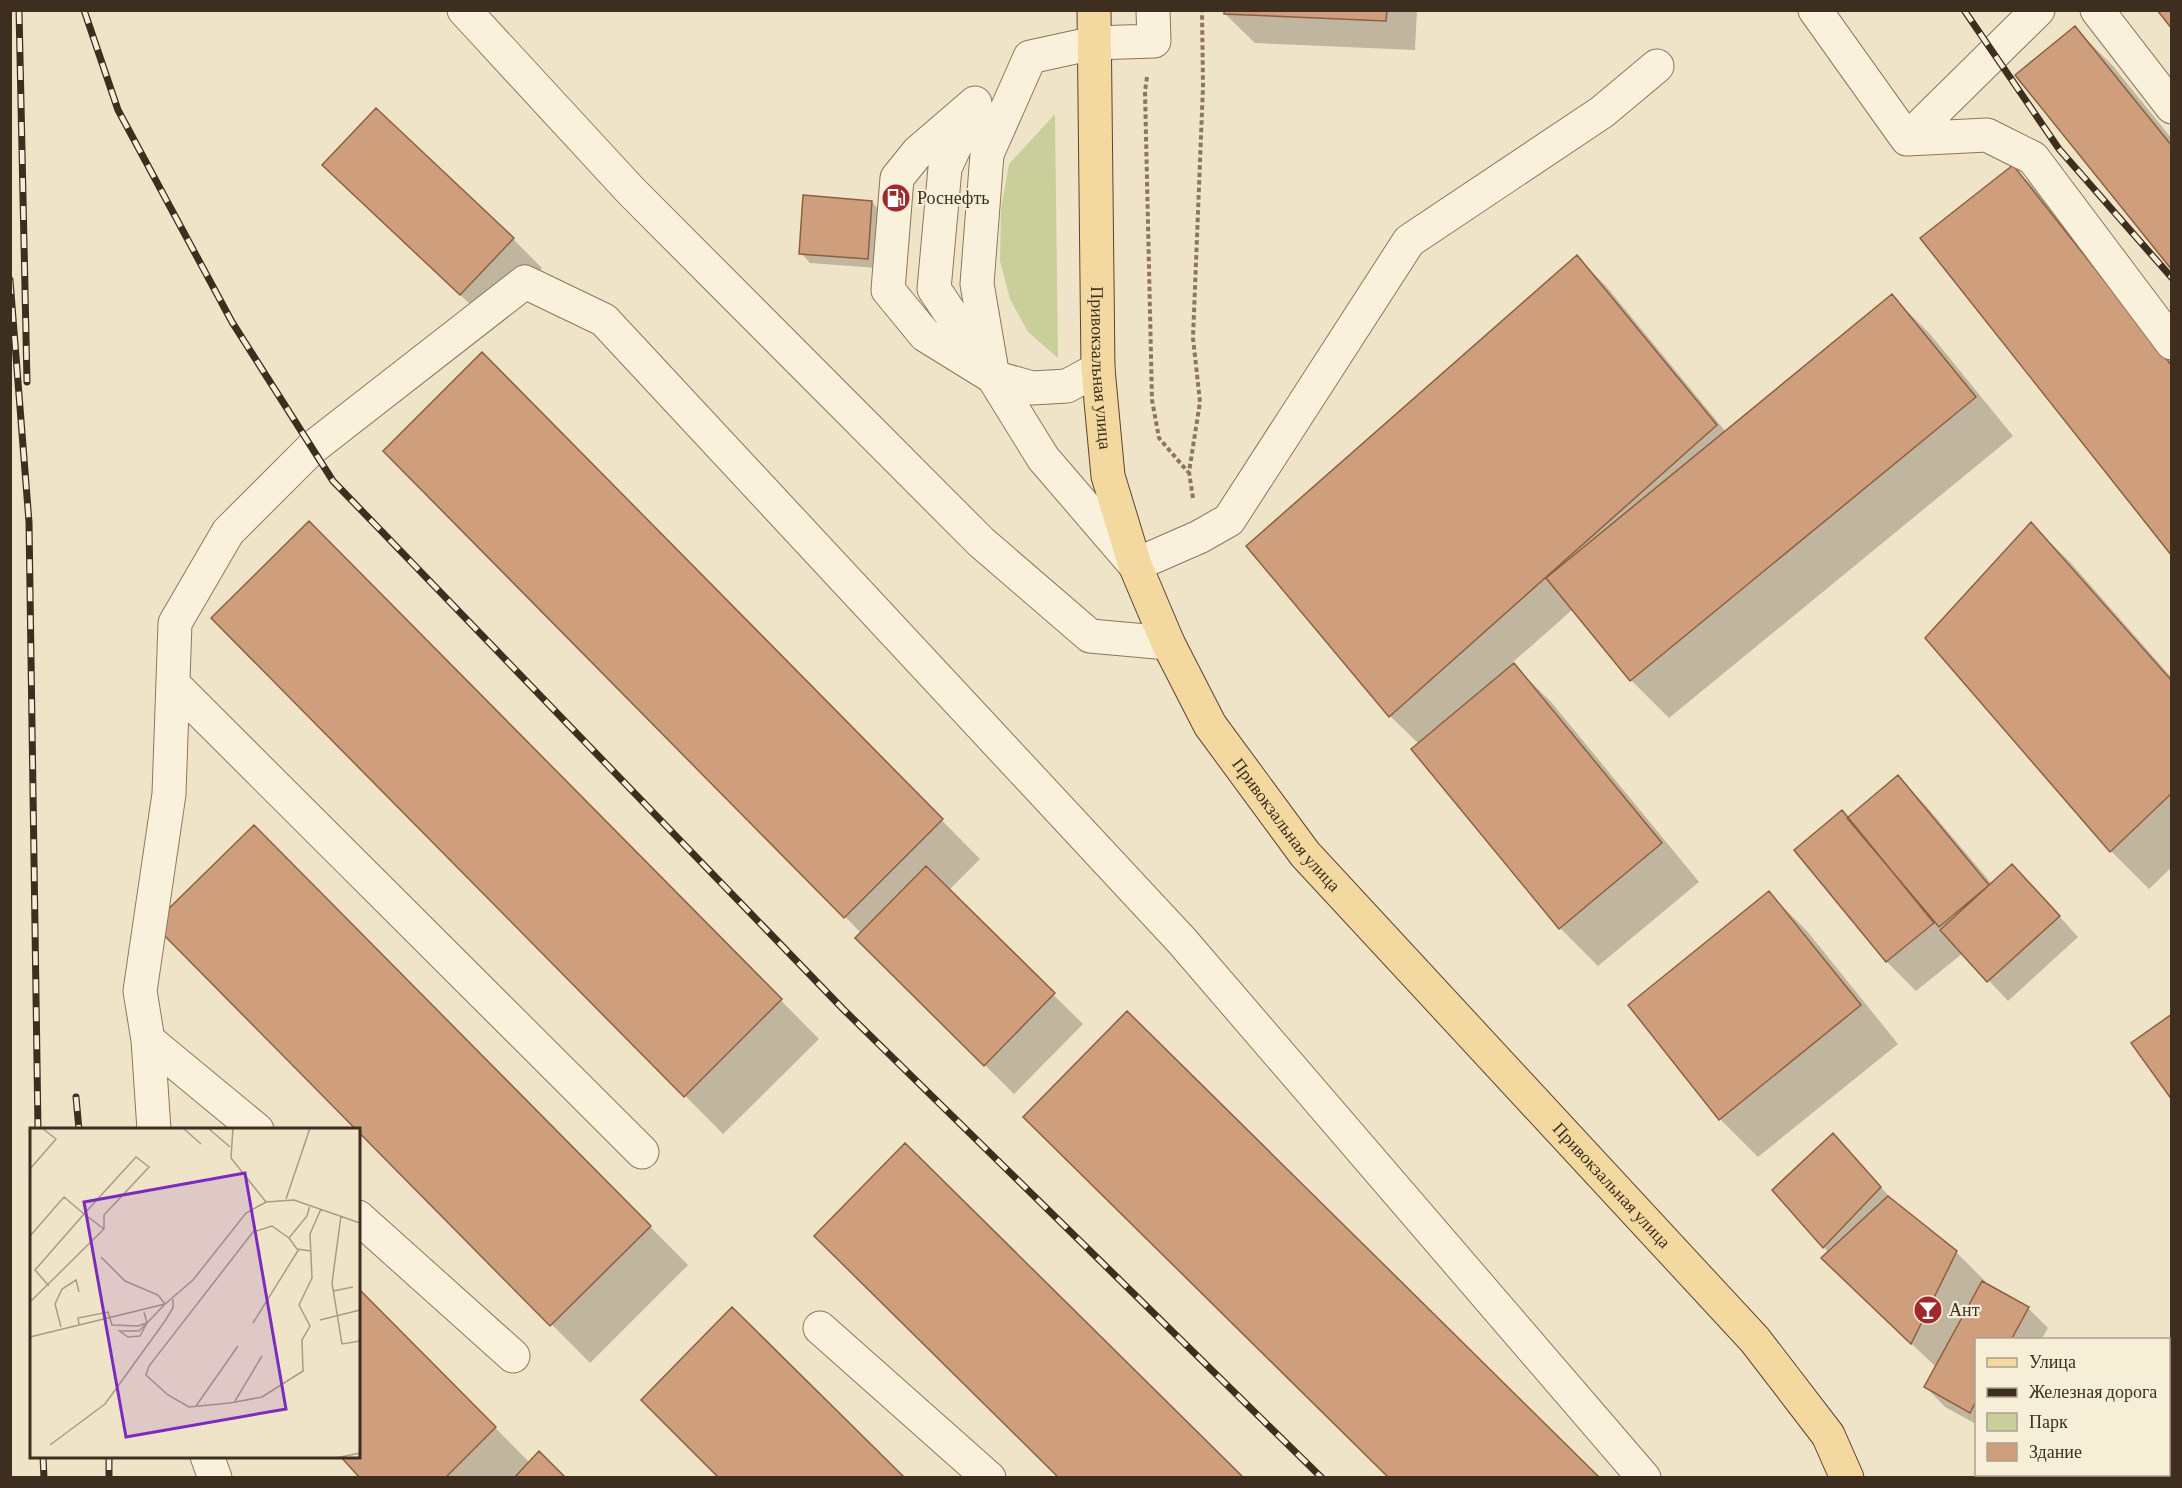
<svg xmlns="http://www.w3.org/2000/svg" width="2182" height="1488" font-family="'Crimson Pro',serif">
<rect width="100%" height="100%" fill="#f0e4c8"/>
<!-- green -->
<path fill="#c9cf9b" d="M1055 114 1058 358 1028 332 1010 299 1000 261 1001 208 1009 164Z"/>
<!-- shadow -->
<path fill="#0003" d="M1225 10H1417L1415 50 1255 43 1225 14Z
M2075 28 2113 66 2172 139V267Z
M2013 167 2051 205 2172 358V554Z
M353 194 513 239 542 268 490 323Z
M872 202 881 212 877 268 810 263 801 253Z
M1577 257 1606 286 1726 432 1892 296 1930 334 2013 436 1669 718 1631 680 1573 609 1512 663 1552 703 1699 882 1598 966 1560 928 1419 744 1390 716Z
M482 355 980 859 948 891 1083 1024 1014 1094 857 938 862 934 385 451Z
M309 523 819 1039 723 1134 213 618Z
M2031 524 2070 562 2172 678V867L2149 889 2111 851Z
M1898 777 1927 807 1992 884 2032 886 2078 937 2008 1001 1963 953 1916 991 1887 962 1796 850 1848 819Z
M254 827 688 1265 590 1363 155 924Z
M1769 893 1807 931 1898 1044 1758 1157 1720 1119Z
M1833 1135 1899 1207 1956 1252 1985 1281 1984 1284 2028 1308 2048 1328 2041 1340H1976V1424L1945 1407 1926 1387 1936 1367 1852 1287 1824 1247Z
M358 1289 530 1463 564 1478H362L358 1456Z
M2172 1368V1430L2168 1427V1370Z
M2065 1474H2091L2089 1478H2072Z"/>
<!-- building -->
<path fill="#cf9f7d" stroke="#8d5f41" stroke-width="1.5" d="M1224 10H1387L1386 21 1224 14Z
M2157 10H2172V29Z
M2075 26 2172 146V270L2015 75Z
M376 108 514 238 460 295 322 165Z
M2013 165 2172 366V556L1920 238Z
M803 195 872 201 868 259 799 254Z
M1577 255 1717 425 1389 717 1246 546Z
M1892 294 1976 397 1630 681 1546 578Z
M482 352 943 819 844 918 383 451Z
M309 521 782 999 684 1097 211 618Z
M2031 522 2172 681V793L2110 852 1925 638Z
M1514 663 1662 843 1559 929 1411 749Z
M1898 775 1989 885 1939 927 1847 818Z
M1842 810 1934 923 1886 962 1794 850Z
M254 825 651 1226 550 1326 153 924Z
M2012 864 2060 916 1987 982 1940 930Z
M926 866 1055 993 984 1066 855 938Z
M1769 891 1861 1005 1719 1120 1628 1005Z
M1127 1011 1600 1478H1389L1023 1117Z
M2172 1014V1100L2131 1043Z
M1833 1133 1881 1187 1823 1248 1772 1190Z
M905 1143 1244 1478H1059L814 1236Z
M1888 1196 1957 1251 1911 1344 1821 1258Z
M1982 1281 2029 1307 2011 1340H1976V1401L1970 1413 1924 1387Z
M358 1288 496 1427 445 1478H360L340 1456H358Z
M732 1307 905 1478H719L641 1400Z
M2172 1366V1420L2168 1422V1368Z
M539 1451 566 1478H514Z"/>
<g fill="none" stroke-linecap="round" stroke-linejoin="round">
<!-- minor casing -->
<g stroke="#8d765c" stroke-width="35">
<path id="minor" d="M464 10 631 191 981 542 1090 636 1168 643
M1153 10 1154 41 1094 43 1030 57 987 154 977 284 993 377 1043 458 1135 565 1199 537 1229 520 1409 241 1602 112 1657 66
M1815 10 1907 139 1987 135 2033 158 2172 343
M2097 10 2172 107
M975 103 918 152 897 178 888 290 925 335 993 377 1032 388 1067 386 1098 369
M971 112 945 168 934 289 987 368
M1907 139 2038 10
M173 684 642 1152
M148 1040 257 1130
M154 1130 148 1040 140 991 169 794 175 623 228 532 312 448 525 282 604 320 1182 941 1644 1478
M358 1217 513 1356
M820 1328 989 1478
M207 1456 215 1478"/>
</g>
<!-- major casing -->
<g stroke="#5b4430" stroke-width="35">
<g id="major">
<path id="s1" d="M1094 10 1098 369 1108 476 1135 565 1168 643 1210 725 1305 854 1755 1340 1828 1435 1847 1478"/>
</g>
</g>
<!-- path -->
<path stroke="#8d765c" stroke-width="4" stroke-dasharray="4.5 3" stroke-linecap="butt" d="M1147 77 1145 91 1152 400 1159 438 1188 472
M1193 498 1189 472 1200 402 1193 338 1203 86 1202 10"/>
<!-- minor -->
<use href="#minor" stroke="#faf1dc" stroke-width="33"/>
<!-- major -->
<use href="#major" stroke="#f3d9a0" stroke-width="33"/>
<!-- rail casing -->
<g stroke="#3d2e20" stroke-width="7">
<path id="rail" d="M19 10 27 382
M84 10 118 110 232 322 333 481 843 1009 1322 1478
M1964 10 2059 149 2172 278
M10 280 29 522 38 1130
M76 1097 79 1130
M43 1456 44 1478
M109 1456V1478"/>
</g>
<!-- rail -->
<use href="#rail" stroke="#f7eed8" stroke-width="4.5" stroke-dasharray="14" stroke-linecap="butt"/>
</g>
<!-- icons -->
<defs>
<g id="fuel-disc" transform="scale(1.5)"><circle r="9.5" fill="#9e2a2b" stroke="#f7eed8"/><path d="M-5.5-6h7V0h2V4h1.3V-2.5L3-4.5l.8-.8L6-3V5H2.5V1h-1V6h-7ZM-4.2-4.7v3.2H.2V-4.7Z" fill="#fff"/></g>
<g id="bar-disc" transform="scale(1.5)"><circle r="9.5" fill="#9e2a2b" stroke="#f7eed8"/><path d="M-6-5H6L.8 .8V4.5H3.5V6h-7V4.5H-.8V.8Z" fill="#fff"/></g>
</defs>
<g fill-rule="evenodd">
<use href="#fuel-disc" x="896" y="198"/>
<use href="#bar-disc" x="1928" y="1310"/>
</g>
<g text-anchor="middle" stroke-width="4.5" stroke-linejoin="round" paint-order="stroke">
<!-- poi labels -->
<g font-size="18" fill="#3d2e20" stroke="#f7eed8" text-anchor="start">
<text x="917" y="204">Роснефть</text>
<text x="1949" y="1316">Ант</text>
</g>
<!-- street labels -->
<g font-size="18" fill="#3d2e20" stroke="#f7eed8">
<text dy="6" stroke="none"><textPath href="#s1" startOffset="358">Привокзальная улица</textPath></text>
<text dy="6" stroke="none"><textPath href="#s1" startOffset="862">Привокзальная улица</textPath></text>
<text dy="6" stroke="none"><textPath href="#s1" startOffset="1348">Привокзальная улица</textPath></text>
</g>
</g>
<!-- overview -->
<g transform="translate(30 1128)">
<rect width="330" height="330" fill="#f0e4c8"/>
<path fill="none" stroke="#a89b85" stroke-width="1.5" d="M153 0 171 16M178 0 200 19M203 0 201 30 236 74M0 41 26 11 12 0M256 71 280 0M280 77 277 88 259 110 242 98 223 104 119 238 116 247 138 267 159 279 200 275 232 269 273 243 272 212 280 198 269 177 282 150 280 106 291 81M311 88 302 155 312 216 330 213M0 108 34 69 54 86 5 142 19 158M259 110 267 121 281 123M303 163 323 159M0 174 74 101V87L119 39 106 29 54 86 74 101M290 192 330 182M223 195 269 121M49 196 48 190 78 184 82 197 108 198 117 195 135 176 128 167 95 153 71 129M31 199 25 176 32 161 46 152 49 164M88 202 98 209 110 208 117 195 114 184M90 203H109L115 197M0 209 135 176 163 152 216 85 236 74 264 72 330 95M205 273 232 228M166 278 208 218M20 317 75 276 135 193 143 180V171M306 330 330 325"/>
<path fill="#7b2cbf" fill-opacity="0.15" stroke="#7b2cbf" stroke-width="3" d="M215 45 256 281 96 309 54 74Z"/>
<rect width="330" height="330" fill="none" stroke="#3d2e20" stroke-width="3"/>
</g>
<!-- border -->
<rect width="2182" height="1488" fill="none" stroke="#3d2e20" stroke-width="24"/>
<!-- legend -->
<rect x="1975" y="1338" width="195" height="138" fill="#f7eed8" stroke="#ada18e" stroke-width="1.5"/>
<rect x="1987" y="1358" width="30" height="9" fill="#f3d9a0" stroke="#ada18e" stroke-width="1.5"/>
<text x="2029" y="1368" font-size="18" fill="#3d2e20">Улица</text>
<rect x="1987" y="1388" width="30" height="9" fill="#3d2e20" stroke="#ada18e" stroke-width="1.5"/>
<text x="2029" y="1398" font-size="18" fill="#3d2e20">Железная дорога</text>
<rect x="1987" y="1413" width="30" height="18" fill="#c9cf9b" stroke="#ada18e" stroke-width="1.5"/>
<text x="2029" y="1428" font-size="18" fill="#3d2e20">Парк</text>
<rect x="1987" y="1443" width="30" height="18" fill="#cf9f7d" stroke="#ada18e" stroke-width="1.5"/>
<text x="2029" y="1458" font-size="18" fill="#3d2e20">Здание</text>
</svg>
